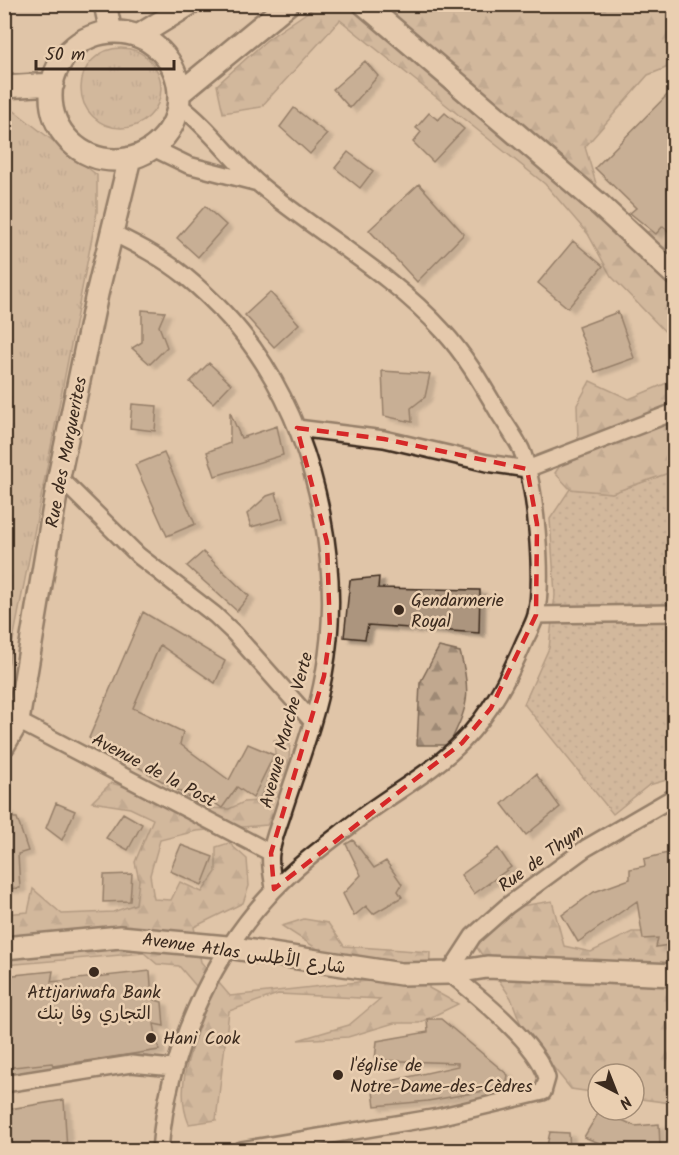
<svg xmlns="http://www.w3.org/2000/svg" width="679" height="1155" font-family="Kalam,'Playpen Sans Arabic',sans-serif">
<defs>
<pattern id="grass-dots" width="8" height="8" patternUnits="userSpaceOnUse" patternTransform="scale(1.5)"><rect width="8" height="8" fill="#c1a88f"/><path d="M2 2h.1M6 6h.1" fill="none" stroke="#9e8974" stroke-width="1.8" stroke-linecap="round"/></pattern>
<pattern id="forest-firs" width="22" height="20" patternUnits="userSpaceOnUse" patternTransform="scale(1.5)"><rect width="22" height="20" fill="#c1a88f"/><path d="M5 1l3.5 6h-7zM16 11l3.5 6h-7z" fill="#9e8974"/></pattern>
<pattern id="park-tufts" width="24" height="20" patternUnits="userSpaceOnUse" patternTransform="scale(1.5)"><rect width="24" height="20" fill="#c1a88f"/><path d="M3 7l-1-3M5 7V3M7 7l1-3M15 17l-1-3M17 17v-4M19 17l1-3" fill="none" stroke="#9e8974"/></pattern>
<filter id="shadow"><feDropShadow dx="6" dy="4" stdDeviation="1.5" flood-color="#0004"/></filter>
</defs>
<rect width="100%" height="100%" fill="#e0c5a8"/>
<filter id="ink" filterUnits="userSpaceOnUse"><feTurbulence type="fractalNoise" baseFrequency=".0167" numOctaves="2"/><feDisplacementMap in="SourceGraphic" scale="12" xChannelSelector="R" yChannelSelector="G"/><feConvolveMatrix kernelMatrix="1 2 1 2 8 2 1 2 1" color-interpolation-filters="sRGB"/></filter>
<g filter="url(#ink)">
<!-- grass -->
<path fill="url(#grass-dots)" stroke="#7e6956" stroke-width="1.5" d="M674 471V778L649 785 613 814 524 704 549 648 555 595 550 519 570 489 612 493Z"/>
<!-- forest -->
<path fill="url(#forest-firs)" stroke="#7e6956" stroke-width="1.5" d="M318 5H674V65L648 75 585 147 598 190 647 232 674 223V341L611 276 588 234 545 184 340 20 261 107 223 113 217 85 268 39Z
M674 380V471L612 493 570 489 555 473 578 439 577 405 590 381 629 399Z
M439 647 460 652C472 694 468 707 449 745H417L420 683Z
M274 740 290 741C290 770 281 800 267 825L196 831 160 840 150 875 154 899 171 900 180 882 202 892 216 872V847L229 843 247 859 249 886 243 903 194 927 201 962 230 996 367 981 282 926 304 919 328 923 344 946 430 952 429 988 458 1004 419 1023H394L348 1037 298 1040 349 1025 380 999 278 994 229 1011 216 1120 189 1124C172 1084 196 1039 208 1000L179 966 157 964 144 953 5 965 4 914 28 912 33 889 62 914 113 912 136 904 139 880 135 862 153 819 130 808 92 802 111 783 206 808 229 809 244 802 258 801 276 767Z
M552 901 564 946 591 952 632 932H665L674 914V1120L671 1103 634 1098V1074H598V1093L571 1089 523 1030 511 998 476 946 515 907Z"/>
<!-- park -->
<path fill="url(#park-tufts)" stroke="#7e6956" stroke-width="1.5" d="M81 88a40 40 0 1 1 80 0a40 40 0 1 1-80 0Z
M5 110H13L97 175V212L5 681Z"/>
<!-- building -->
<path fill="#ac957e" stroke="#3b2a1e" stroke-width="1.5" filter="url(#shadow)" d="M365 61 378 76 350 108 333 89Z
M675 87V237L663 226 656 234 630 213 636 208 595 168Z
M294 108 327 134 310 154 280 127Z
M429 113 438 120 445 113 464 129 433 162 413 142 421 132 416 128Z
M348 152 373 171 360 188 335 168Z
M419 184 464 234 417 282 369 230Z
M205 206 226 225 198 257 177 238Z
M573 241 603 266 568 308 538 283Z
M270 292 299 324 274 347 245 315Z
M142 310 165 312 159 326 167 347 150 364 132 348 142 342Z
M618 312 634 358 595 372 578 327Z
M209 363 231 384 213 403 190 382Z
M382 371 430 374 425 397 411 408 412 422 384 416Z
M132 404 157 406 155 431 130 428Z
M230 412 241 438 277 426 283 455 215 476 207 452 230 443Z
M164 453 195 524 167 536 135 465Z
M276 493 283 518 251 527 247 514 267 496Z
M203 552 249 596 237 611 187 566Z
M379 577 378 588 480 590 479 633 368 625 365 639 344 637 350 580Z
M143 612 225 661 215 683 160 645 133 708 183 732 180 744 229 780 248 744 274 755 253 798 237 787 222 808 203 795 199 803 89 738Z
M536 774 560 807 526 835 502 804Z
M56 803 75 811 62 840 46 828Z
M4 807 14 818H17L28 851 18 854 20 888 4 889Z
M123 813 142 824 128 850 106 838Z
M353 840 374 868 386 861 402 884 398 891 402 897 373 914 366 906 354 916 343 894 361 875 346 844Z
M181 845 213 857 202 885 170 871Z
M498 848 511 867 474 894 461 875Z
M675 851V944L656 947 658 938 643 939 637 901 578 942 562 915 594 892 630 879V869L645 866 644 859Z
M132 874 130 901 103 902 104 875Z
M53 971 51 982 150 971 152 999 162 1002 164 1026 154 1024 159 1050 53 1066 52 1063 4 1068V976Z
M427 1019H441L508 1075 506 1087 428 1101 375 1106 372 1085 458 1066V1063L375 1060 377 1041 428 1032Z
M64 1100 67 1150H15L4 1120V1110Z
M600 1110 635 1126 659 1124 660 1146 645 1150H602V1144L584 1137Z
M550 1132 569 1133 570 1150H546Z"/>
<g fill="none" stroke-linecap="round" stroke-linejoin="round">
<!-- street casing -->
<g stroke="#3b2a1e" stroke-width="20">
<path id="street" d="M153 148 188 165 258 183
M111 232C137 245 163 258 185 276 214 300 244 332 264 364 319 451 343 573 324 674 316 720 298 765 284 809 280 823 273 838 271 853 269 864 273 878 274 889
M297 428 384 439 487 463 527 469 674 412
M59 477 139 556 215 615 234 633 312 721
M536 615 674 613
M18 721 271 853
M4 1084 131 1064 173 1068
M160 1150C168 1054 207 962 273 891 298 864 331 841 360 818 394 792 433 772 462 742 491 713 509 677 525 640 529 632 534 623 536 615 544 579 536 483 521 449 515 437 507 426 500 415 483 386 466 356 443 331 391 273 320 235 260 185 231 160 210 128 179 105
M241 1150 438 1117 543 1092 547 1078C537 1043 477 995 449 973L473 936 507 906 586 848 674 797"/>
</g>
<!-- secondary casing -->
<g stroke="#3b2a1e" stroke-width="26">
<path id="secondary" d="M105 4 111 32
M364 4 600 205 674 274
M51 96a64 64 0 1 1 128 0a64 64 0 1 1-128 0Z
M138 36 190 4
M4 87 53 84
M180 93 288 4
M4 745 18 721 59 477 97 294 130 158
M4 948 120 937 227 947 401 974 449 973 487 967 674 975"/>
</g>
<!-- street -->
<use href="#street" stroke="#eacfb1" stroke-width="15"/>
<!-- secondary -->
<use href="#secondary" stroke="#eacfb1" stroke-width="21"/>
</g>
</g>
<!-- marked area -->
<path d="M0 0H679V1155H0ZM297 428 384 439 527 469 537 524 536 615 491 708 462 743 274 889 271 853 324 676 330 633 327 542Z" fill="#e0c5a8" fill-opacity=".55" fill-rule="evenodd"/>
<path fill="none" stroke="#d62828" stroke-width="4.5" stroke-dasharray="12 8" stroke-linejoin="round" d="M297 428 384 439 527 469 537 524 536 615 491 708 462 743 274 889 271 853 324 676 330 633 327 542Z"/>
<!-- markers -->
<g fill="#3b2a1e" stroke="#eacfb1" stroke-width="2">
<circle cx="399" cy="610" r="6"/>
<circle cx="94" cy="972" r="6"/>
<circle cx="151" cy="1038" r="6"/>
<circle cx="338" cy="1075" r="6"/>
</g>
<g text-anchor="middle" stroke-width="5" stroke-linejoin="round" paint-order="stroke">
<!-- street labels -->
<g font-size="18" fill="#3b2a1e" stroke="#eacfb1">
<text transform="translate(66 452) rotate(-79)" y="6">Rue des Marguerites</text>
<text transform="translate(286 730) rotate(-75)" y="6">Avenue Marche Verte</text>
<text transform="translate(154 770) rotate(28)" y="6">Avenue de la Post</text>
<text transform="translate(541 858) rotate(-36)" y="6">Rue de Thym</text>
<text transform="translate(244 953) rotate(8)" y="6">Avenue Atlas شارع الأطلس</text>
</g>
<!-- poi labels -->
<g font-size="18" fill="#3b2a1e" stroke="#eacfb1" text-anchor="start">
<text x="411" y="606">Gendarmerie<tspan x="411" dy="21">Royal</tspan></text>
<text x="94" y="998" text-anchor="middle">Attijariwafa Bank<tspan x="94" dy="21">التجاري وفا بنك</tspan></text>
<text x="163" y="1044">Hani Cook</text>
<text x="350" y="1071">l'église de<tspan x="350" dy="21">Notre-Dame-des-Cèdres</tspan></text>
</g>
</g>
<!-- margin -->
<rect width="679" height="1155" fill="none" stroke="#eacfb1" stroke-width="24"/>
<rect x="12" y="12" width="655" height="1131" fill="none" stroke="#3b2a1e" stroke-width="2" filter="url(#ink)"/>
<!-- north arrow -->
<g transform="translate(616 1092) rotate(138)"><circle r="28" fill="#eacfb1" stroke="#a48d76" stroke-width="1.5"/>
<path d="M0-4.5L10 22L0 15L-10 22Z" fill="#3b2a1e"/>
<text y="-9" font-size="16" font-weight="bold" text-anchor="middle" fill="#3b2a1e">N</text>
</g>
<!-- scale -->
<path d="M36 60v9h138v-9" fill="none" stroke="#3b2a1e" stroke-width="3"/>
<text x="45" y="60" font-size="18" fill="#3b2a1e" stroke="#eacfb1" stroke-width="4.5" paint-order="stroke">50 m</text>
</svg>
